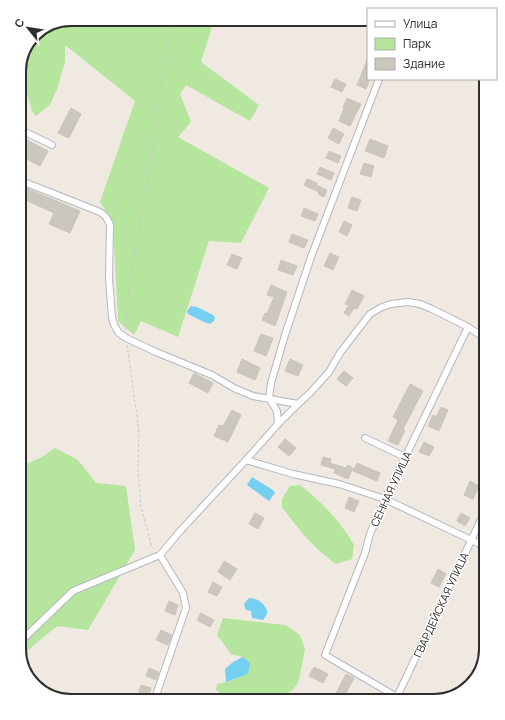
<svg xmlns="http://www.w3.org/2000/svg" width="505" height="720" font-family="Manrope,sans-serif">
<rect width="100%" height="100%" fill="#efe9e1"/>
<!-- green -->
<path fill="#b6e59e" d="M71 19H240V26L213 23 201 62 259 105 250 121 186 85 180 94 191 122 178 137 269 188 241 243 209 241 178 337 141 321 134 335 118 321 113 223 100 202 135 101 65 45V62L57 89 50 105 36 116 32 111 25 86 19 88V68L37 32Z
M55 448 78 460 96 483 126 486 135 550 88 630 57 626 21 656 19 649V467L40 458Z
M300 485C321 501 341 522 354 545L352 559 336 564C314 549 298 528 282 507V499L290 486Z
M223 618 285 625 300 635 305 649 299 680 294 689 280 698 279 701H231L216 690 217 684 226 682 248 674 243 657 231 654 217 635Z"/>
<!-- water -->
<path fill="#75cff0" d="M191 306 197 307 213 315 215 318 214 321 210 324 204 322 188 314 187 311Z
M252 477 273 490 275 493 269 501 247 485Z
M249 598C258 598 263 603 267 610V614L263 620 252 618 251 611 246 610 244 604Z
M243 657 250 663 248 674 226 682 225 669 233 662Z"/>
<!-- building -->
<path fill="#cbc7bf" stroke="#cbc5ba" d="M368 58V79H370L366 89 357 85Z
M335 79 346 84 342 92 331 87Z
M347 98 361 104 350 126 339 121 344 108 343 107Z
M71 108 81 114 69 138 58 133Z
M333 128 344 134 339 144 328 138Z
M19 136 48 151 40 166 19 155Z
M370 139 388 146 384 158 365 151Z
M329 151 341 156 338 163 326 158Z
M364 163 374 166 371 177 360 174Z
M320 167 334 173 331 180 317 174Z
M307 179 317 183 316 185 327 190 324 197 318 194 319 192 304 185Z
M19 185 80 211 70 233 49 224 54 213 19 197Z
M352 197 361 200 357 211 348 208Z
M304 208 318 214 315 221 301 216Z
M344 221 352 225 347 236 339 232Z
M292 234 308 240 304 248 289 242Z
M330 253 339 257 333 270 324 266Z
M232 254 242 258 237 269 227 265Z
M281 260 297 266 293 275 278 270Z
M271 285 287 292 275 326 262 320 265 313 267 314 274 297 267 295Z
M352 290 364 296 357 309 354 308 349 316 344 313 349 305 345 304Z
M261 334 273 338 266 356 254 351Z
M242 359 260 368 255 380 237 372Z
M290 359 303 365 298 376 285 371Z
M344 371 353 378 346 386 337 379Z
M194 373 213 383 208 393 189 383Z
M410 384 423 391 403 429 405 430 398 445 388 441 398 420 393 417Z
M441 407 448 410 439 431 428 426 433 415 436 417Z
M232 410 241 415 228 442 214 436 219 425 223 426Z
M285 439 296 448 289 456 278 447Z
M424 442 434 447 429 456 419 452Z
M323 457 331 459 330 463 346 468 348 465 353 468 348 479 334 473 335 469 321 465Z
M357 463 380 473 377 481 353 471Z
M470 481 479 486 473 499 464 495Z
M349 497 359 501 354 512 345 508Z
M255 513 264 518 258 529 249 524Z
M461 513 470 518 465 526 457 521Z
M224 561 237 569 230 580 218 572Z
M438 569 446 574 439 587 431 583Z
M213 582 222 587 217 596 208 592Z
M169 601 178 605 175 615 165 611Z
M201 613 214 620 210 627 197 620Z
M161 630 172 635 168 645 156 640Z
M314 667 328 674 323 683 309 676Z
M149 668 159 672 156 680 146 676Z
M346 674 354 678 343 699 335 695Z
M141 685 151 688 147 701H136Z"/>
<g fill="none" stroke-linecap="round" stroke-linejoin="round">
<!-- minor casing -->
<g stroke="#b4b7c1" stroke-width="8">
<path id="minor" d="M19 129 52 145
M19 180 100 212C105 215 108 219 110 225L109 279 112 317 114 325 119 333 126 338 156 352 212 375 234 388 253 396 298 404
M278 424 277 411 269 398 271 383 285 335 311 257 379 79
M365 438 405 457
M246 460 293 474 339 484 385 499 486 547
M19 643 73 591 160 555
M157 695 168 701
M397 697 325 655 365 553 370 534 385 499 468 327
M154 701 186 608 183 593 160 555 181 530 246 460 278 424 298 404 310 393 329 372 340 353 370 314 382 307 391 304 408 302 420 304 432 309 468 327 486 339
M395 701 486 509"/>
</g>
<!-- path -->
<path stroke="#c9c9c9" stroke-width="1" stroke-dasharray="3 2" stroke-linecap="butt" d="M106 209C118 204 136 183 143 171 147 164 150 156 153 148
M126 330C128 268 145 206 154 145 160 103 161 59 174 19
M127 345 139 431 138 470 141 507 152 547 155 550"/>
<!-- minor -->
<use href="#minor" stroke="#fff" stroke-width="6"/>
</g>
<g text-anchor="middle" stroke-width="3" stroke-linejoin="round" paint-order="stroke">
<!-- street labels -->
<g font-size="11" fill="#2e2e2e" stroke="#fff">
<text transform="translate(391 489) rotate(-65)" y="4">СЕННАЯ УЛИЦА</text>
<text transform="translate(441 605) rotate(-65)" y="4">ГВАРДЕЙСКАЯ УЛИЦА</text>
</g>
</g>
<!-- crop -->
<path d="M0 0H505V720H0ZM71 26H434A45 45 0 0 1 479 71V649A45 45 0 0 1 434 694H71A45 45 0 0 1 26 649V71A45 45 0 0 1 71 26Z" fill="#fff" fill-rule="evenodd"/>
<path fill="none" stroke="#2e2e2e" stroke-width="2" d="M71 26H434A45 45 0 0 1 479 71V649A45 45 0 0 1 434 694H71A45 45 0 0 1 26 649V71A45 45 0 0 1 71 26Z"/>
<!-- legend -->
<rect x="367" y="8" width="130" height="72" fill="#ffffff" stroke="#ababab"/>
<rect x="375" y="21" width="20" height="6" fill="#ffffff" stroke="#ababab"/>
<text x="403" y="28" font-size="12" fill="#2e2e2e">Улица</text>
<rect x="375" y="38" width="20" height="12" fill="#b6e59e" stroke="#ababab"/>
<text x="403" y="48" font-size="12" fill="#2e2e2e">Парк</text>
<rect x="375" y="58" width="20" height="12" fill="#cbc7bf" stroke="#ababab"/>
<text x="403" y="68" font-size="12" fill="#2e2e2e">Здание</text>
<!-- north arrow -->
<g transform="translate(28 28) rotate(300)" stroke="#ffffff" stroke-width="3" paint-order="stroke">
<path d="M0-3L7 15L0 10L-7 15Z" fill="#2e2e2e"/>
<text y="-6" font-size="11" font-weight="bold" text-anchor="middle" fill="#2e2e2e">С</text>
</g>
</svg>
